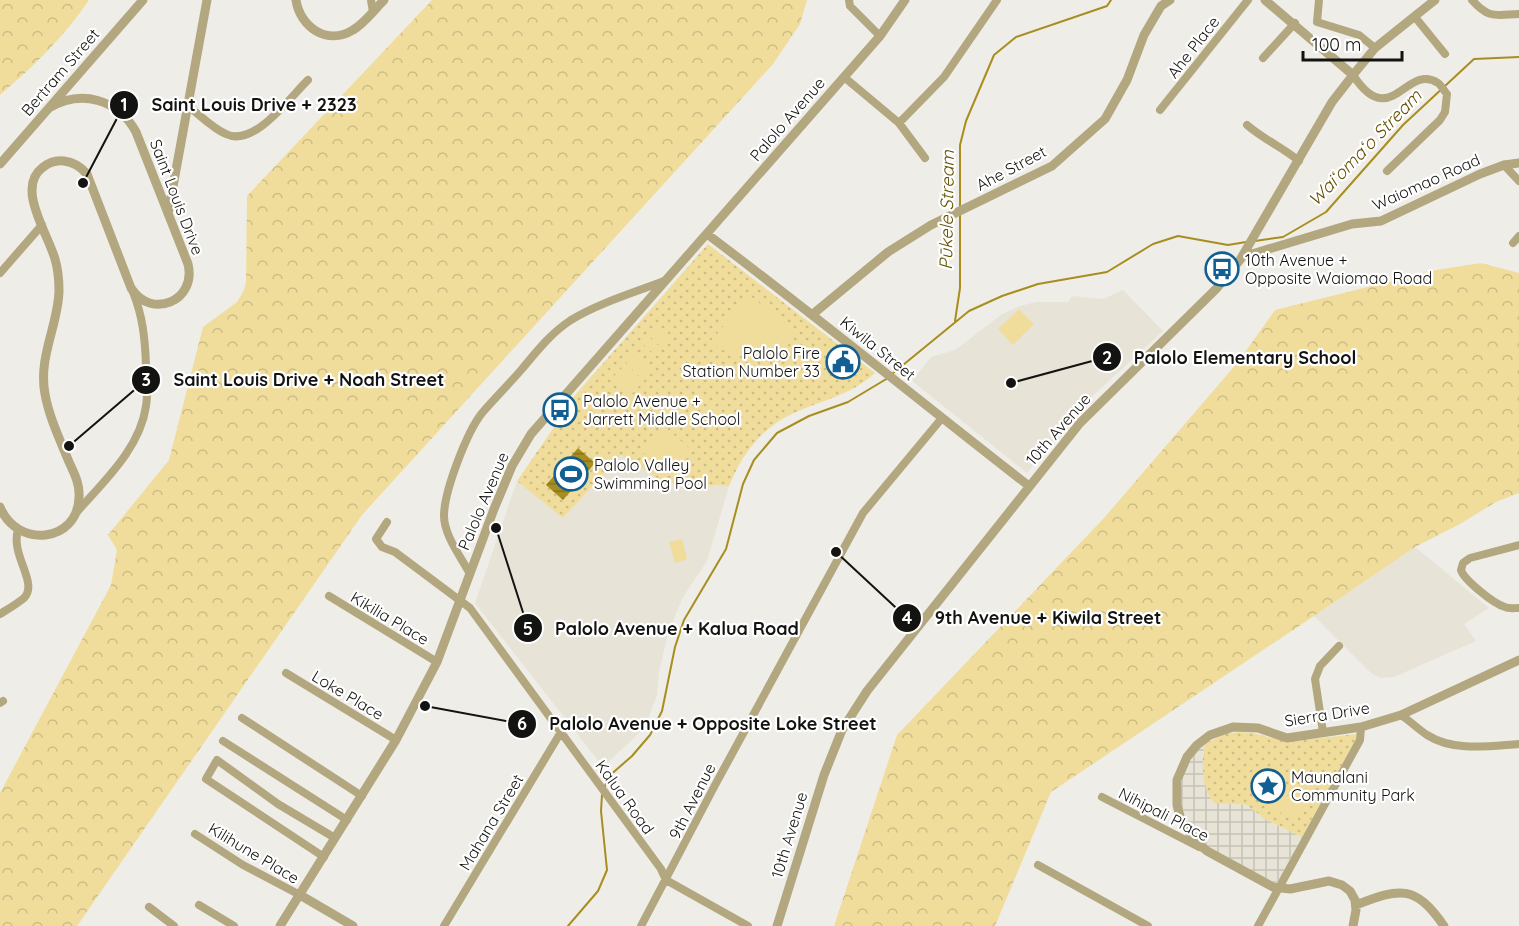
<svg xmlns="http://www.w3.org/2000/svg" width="1519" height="926" font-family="Quicksand,sans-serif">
<defs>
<pattern id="industrial-grid" width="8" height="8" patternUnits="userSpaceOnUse" patternTransform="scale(1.5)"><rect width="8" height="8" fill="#e7e3d6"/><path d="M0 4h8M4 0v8" fill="none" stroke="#c5c2b7"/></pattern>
<pattern id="forest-crowns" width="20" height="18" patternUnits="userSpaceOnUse" patternTransform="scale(1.5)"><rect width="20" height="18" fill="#f0dd9c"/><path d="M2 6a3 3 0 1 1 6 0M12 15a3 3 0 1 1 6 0" fill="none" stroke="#cdbd85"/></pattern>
<pattern id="park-dots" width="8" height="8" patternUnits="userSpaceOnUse" patternTransform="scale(1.5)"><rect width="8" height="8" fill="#f0dd9c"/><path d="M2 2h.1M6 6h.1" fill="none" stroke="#cdbd85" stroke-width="1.8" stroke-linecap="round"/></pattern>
<pattern id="water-rules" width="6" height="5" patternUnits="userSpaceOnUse" patternTransform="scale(1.5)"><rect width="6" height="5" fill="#a88d1f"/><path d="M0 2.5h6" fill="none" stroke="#88721a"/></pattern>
</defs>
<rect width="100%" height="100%" fill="#efede8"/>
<!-- built -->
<path fill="#e7e3d6" d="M1123 290 1163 331 1084 404 1027 473 912 381 931 357 955 350 1001 315 1019 306 1037 302H1068L1072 296 1103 299Z
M621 455 665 483 729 486 707 561 683 597 668 633 659 672 657 695 649 716 641 731 603 767 475 603 517 481 563 518Z
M1415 547 1489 608 1464 624 1476 641 1394 677 1381 678 1372 674 1314 616Z"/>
<!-- industrial -->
<path fill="url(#industrial-grid)" d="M1206 743 1203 752V770L1229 804 1247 805 1265 819 1302 837 1278 881 1275 883 1210 848 1198 839 1186 821 1180 801 1182 779 1187 765 1195 753Z"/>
<!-- forest -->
<path fill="url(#forest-crowns)" d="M0 0H89C65 36 33 67 0 95Z
M432 0H807L800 24 773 64 362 515 77 926H0V793L111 585 117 550 108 535 169 460 203 327 237 302 243 292 246 283 247 196Z
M1481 263 1519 273V493L1496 502 1460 524 1415 547 1314 616 1051 792 995 926H834L897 735 1104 518 1238 362 1275 310 1436 270Z"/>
<!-- park -->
<path fill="url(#park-dots)" d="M708 244 875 373C844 402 803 402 772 426 751 442 739 462 729 486L665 483 621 455 563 518 517 481 570 404 569 402Z
M1239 732 1253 733 1287 742 1356 734 1357 737 1302 837 1265 819 1247 805 1215 803C1202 794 1200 757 1206 743L1225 734Z"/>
<!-- pitch -->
<path fill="#f0dd9c" d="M752 297 798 334C774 366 740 363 710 342L747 298Z
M1019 309 1034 324 1013 345 998 329Z
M658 324 671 336 665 343 652 331Z
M648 336 661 348 655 355 642 343Z
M636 352 655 369 644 381 626 363Z
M622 368 640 385 630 396 611 379Z
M665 427 693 451 671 476 643 452Z
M682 539 687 559 675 563 669 542Z
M1277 781 1291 789 1279 811 1264 803Z
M1296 783 1312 792 1296 822 1280 813Z"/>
<!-- water -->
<path fill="url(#water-rules)" d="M578 448 595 463 563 500 546 485Z"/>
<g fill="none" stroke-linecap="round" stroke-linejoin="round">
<!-- stream -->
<path stroke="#a88d1f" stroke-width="2" d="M960 207V145L966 121 994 55 1016 37 1107 6 1111 0
M1255 241 1283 237 1326 212 1403 125 1474 59 1519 57
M955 321 960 288V213
M892 374 969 311 1002 296 1038 284 1107 272 1153 244 1178 236 1228 245 1246 242
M604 789 608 777 632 756 650 735 662 711 675 647 684 620 726 549 743 484 754 460 777 433 809 416 848 402 888 378
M568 926 598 891 607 870 601 811 602 795"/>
<!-- minor -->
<path stroke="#b2a77f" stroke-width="8" d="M371 0 373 12
M849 0 850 6 880 36
M1319 0 1317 22 1359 35 1375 48
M1472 0C1489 19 1495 15 1519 14
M1415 17 1445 54
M1263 58 1295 23
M1353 75C1391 133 1406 62 1438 83 1441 85 1444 91 1447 94L1445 112 1440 120 1387 171
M844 77 899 123 944 77 997 0
M188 106C200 115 212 128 226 134 254 148 290 97 308 80
M1160 110 1248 0
M899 123 925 158
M1247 125C1263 139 1282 147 1299 161
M1504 165 1519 181
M1513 243 1519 236
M0 273 42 225
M76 513C103 482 140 449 146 406 148 393 147 378 146 365 145 339 143 317 133 292
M387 522 376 539 382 547 395 552 470 608 661 869 666 880 748 926
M1519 545 1470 558 1463 563 1461 570C1464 580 1494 604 1505 607 1509 609 1514 608 1519 608
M470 574C461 557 444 535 444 516 444 491 467 432 482 413 495 398 509 384 522 369 537 351 551 333 571 320 599 303 633 293 664 281
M329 596 437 662
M0 614C8 609 17 604 24 598 39 583 10 555 18 530
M286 673 396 740
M0 703 3 701
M1401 715C1410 721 1418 729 1427 735 1454 752 1489 746 1519 744
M242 718 362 796
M1323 732 1315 679 1320 666 1339 646
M223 741 347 820
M1102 797 1199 847
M195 834 243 865 300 895
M324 857 206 779 217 760 278 804 335 838
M1038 865 1148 926
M199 905 234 926
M149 907 174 926
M444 926 561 732
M641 926 714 787 863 513 942 418
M1258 926 1360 740 1361 727"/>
<!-- tertiary -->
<path stroke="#b2a77f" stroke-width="9" d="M296 0C300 27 327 46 353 30 365 23 374 10 384 0
M1265 0 1353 75
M0 164 143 0
M168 214 207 0
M707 234C816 316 921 402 1029 486
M1242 257 1352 224 1381 221 1480 174 1504 165 1519 163
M813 314 888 252 931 225 1052 166 1105 119 1127 80 1144 35 1161 6 1170 0
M0 507C17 549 78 543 79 497 80 484 74 473 69 462 60 440 49 417 45 394 38 357 58 326 59 291 59 281 58 269 55 259 48 234 16 188 42 168 48 163 56 160 64 161 73 162 81 167 87 174L131 288C151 320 197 301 188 264L136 132C118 99 81 89 49 108
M300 895 353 926
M1356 905C1400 888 1415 884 1444 926
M280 926 396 740 437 662 494 509 512 466 531 434 880 36 905 0
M777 926 824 775 842 730 867 691 1080 423 1217 288 1240 260 1332 102 1353 75 1375 48 1435 0
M1353 926 1356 910 1355 900 1350 891 1342 885 1329 881 1290 889 1273 887 1207 851 1195 841 1181 820 1177 805V780L1187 757 1197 745 1210 735 1233 727 1258 728 1287 738 1361 727 1401 715 1519 660"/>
</g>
<!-- icons -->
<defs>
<g id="bus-ring" transform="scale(1.725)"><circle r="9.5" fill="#fff" stroke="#126093" stroke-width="1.5"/><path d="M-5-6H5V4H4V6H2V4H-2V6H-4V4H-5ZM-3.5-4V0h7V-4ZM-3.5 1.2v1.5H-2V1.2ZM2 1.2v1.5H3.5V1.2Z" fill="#126093"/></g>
<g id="civic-ring" transform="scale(1.725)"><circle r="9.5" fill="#fff" stroke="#126093" stroke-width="1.5"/><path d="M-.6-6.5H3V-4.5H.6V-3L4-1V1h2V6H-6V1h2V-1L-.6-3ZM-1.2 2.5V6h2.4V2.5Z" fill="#126093"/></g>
<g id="stadium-ring" transform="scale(1.725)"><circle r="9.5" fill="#fff" stroke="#126093" stroke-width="1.5"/><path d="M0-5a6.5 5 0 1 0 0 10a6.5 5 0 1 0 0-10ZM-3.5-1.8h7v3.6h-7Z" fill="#126093"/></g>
<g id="sight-ring" transform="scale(1.725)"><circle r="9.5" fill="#fff" stroke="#126093" stroke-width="1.5"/><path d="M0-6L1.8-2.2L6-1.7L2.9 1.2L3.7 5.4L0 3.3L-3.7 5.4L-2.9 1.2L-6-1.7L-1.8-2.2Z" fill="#126093"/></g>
</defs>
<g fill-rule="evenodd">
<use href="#bus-ring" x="1222" y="269"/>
<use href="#civic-ring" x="843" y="362"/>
<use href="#bus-ring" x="560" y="410"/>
<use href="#stadium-ring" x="571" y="474"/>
<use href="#sight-ring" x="1268" y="786"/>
</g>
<g text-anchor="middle" stroke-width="4.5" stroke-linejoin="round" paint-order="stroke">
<!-- street labels -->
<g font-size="16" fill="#131311" stroke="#fff">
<text transform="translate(1193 47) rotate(-52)" y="6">Ahe Place</text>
<text transform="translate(60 72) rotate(-49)" y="6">Bertram Street</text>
<text transform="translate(787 119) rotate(-49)" y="6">Palolo Avenue</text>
<text transform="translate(1011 168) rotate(-28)" y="6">Ahe Street</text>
<text transform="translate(1426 182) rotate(-24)" y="6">Waiomao Road</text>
<text transform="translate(177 197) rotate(69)" y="6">Saint Louis Drive</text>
<text transform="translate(878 348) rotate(39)" y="6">Kiwila Street</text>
<text transform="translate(1058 429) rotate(-49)" y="6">10th Avenue</text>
<text transform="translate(483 501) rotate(-67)" y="6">Palolo Avenue</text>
<text transform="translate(390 618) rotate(31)" y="6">Kikilia Place</text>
<text transform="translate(348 695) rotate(31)" y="6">Loke Place</text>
<text transform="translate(1327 714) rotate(-9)" y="6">Sierra Drive</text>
<text transform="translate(625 797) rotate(54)" y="6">Kalua Road</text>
<text transform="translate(692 801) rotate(-63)" y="6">9th Avenue</text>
<text transform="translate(1164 814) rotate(27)" y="6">Nihipali Place</text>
<text transform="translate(491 822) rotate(-59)" y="6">Mahana Street</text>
<text transform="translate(789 835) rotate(-73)" y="6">10th Avenue</text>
<text transform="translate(254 853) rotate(31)" y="6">Kilihune Place</text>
</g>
<!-- poi labels -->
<g font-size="16" fill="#131311" stroke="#fff" text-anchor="start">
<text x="1245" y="266">10th Avenue +<tspan x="1245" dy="18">Opposite Waiomao Road</tspan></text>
<text x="820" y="359" text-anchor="end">Palolo Fire<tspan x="820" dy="18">Station Number 33</tspan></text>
<text x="583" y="407">Palolo Avenue +<tspan x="583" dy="18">Jarrett Middle School</tspan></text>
<text x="594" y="471">Palolo Valley<tspan x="594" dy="18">Swimming Pool</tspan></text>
<text x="1291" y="783">Maunalani<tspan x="1291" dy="18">Community Park</tspan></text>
</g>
<!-- water labels -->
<g font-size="18" font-style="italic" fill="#655200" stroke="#fff">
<text transform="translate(1365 148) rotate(-46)" y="6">Waiʻomaʻo Stream</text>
<text transform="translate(947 210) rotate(-89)" y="6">Pūkele Stream</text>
</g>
</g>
<!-- callouts -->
<path fill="none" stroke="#131311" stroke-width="2" d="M83 183L124 105M1011 383L1107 357M69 446L146 380M836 552L907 618M496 528L528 628M425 706L522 724"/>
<g fill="#131311" stroke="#fff" stroke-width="2">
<circle cx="83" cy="183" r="6"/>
<circle cx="1011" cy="383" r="6"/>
<circle cx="69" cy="446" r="6"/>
<circle cx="836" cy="552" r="6"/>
<circle cx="496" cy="528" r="6"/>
<circle cx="425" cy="706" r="6"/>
<circle cx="124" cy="105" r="15"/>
<circle cx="1107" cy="357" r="15"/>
<circle cx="146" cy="380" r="15"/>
<circle cx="907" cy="618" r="15"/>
<circle cx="528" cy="628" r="15"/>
<circle cx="522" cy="724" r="15"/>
</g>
<g font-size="18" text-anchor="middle" font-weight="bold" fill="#fff">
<text x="124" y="111">1</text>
<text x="1107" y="364">2</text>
<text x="146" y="386">3</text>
<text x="907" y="624">4</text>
<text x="528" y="635">5</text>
<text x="522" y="730">6</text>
</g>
<g font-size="18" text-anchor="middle" font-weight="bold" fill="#131311" stroke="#fff" stroke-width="4.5" stroke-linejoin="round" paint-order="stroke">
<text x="254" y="111">Saint Louis Drive + 2323</text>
<text x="1245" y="364">Palolo Elementary School</text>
<text x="309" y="386">Saint Louis Drive + Noah Street</text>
<text x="1048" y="624">9th Avenue + Kiwila Street</text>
<text x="677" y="635">Palolo Avenue + Kalua Road</text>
<text x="713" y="730">Palolo Avenue + Opposite Loke Street</text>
</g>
<!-- scale -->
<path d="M1303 51v9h99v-9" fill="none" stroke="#131311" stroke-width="3"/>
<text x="1312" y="51" font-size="18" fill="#131311" stroke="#ffffff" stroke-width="4.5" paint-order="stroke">100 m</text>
</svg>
